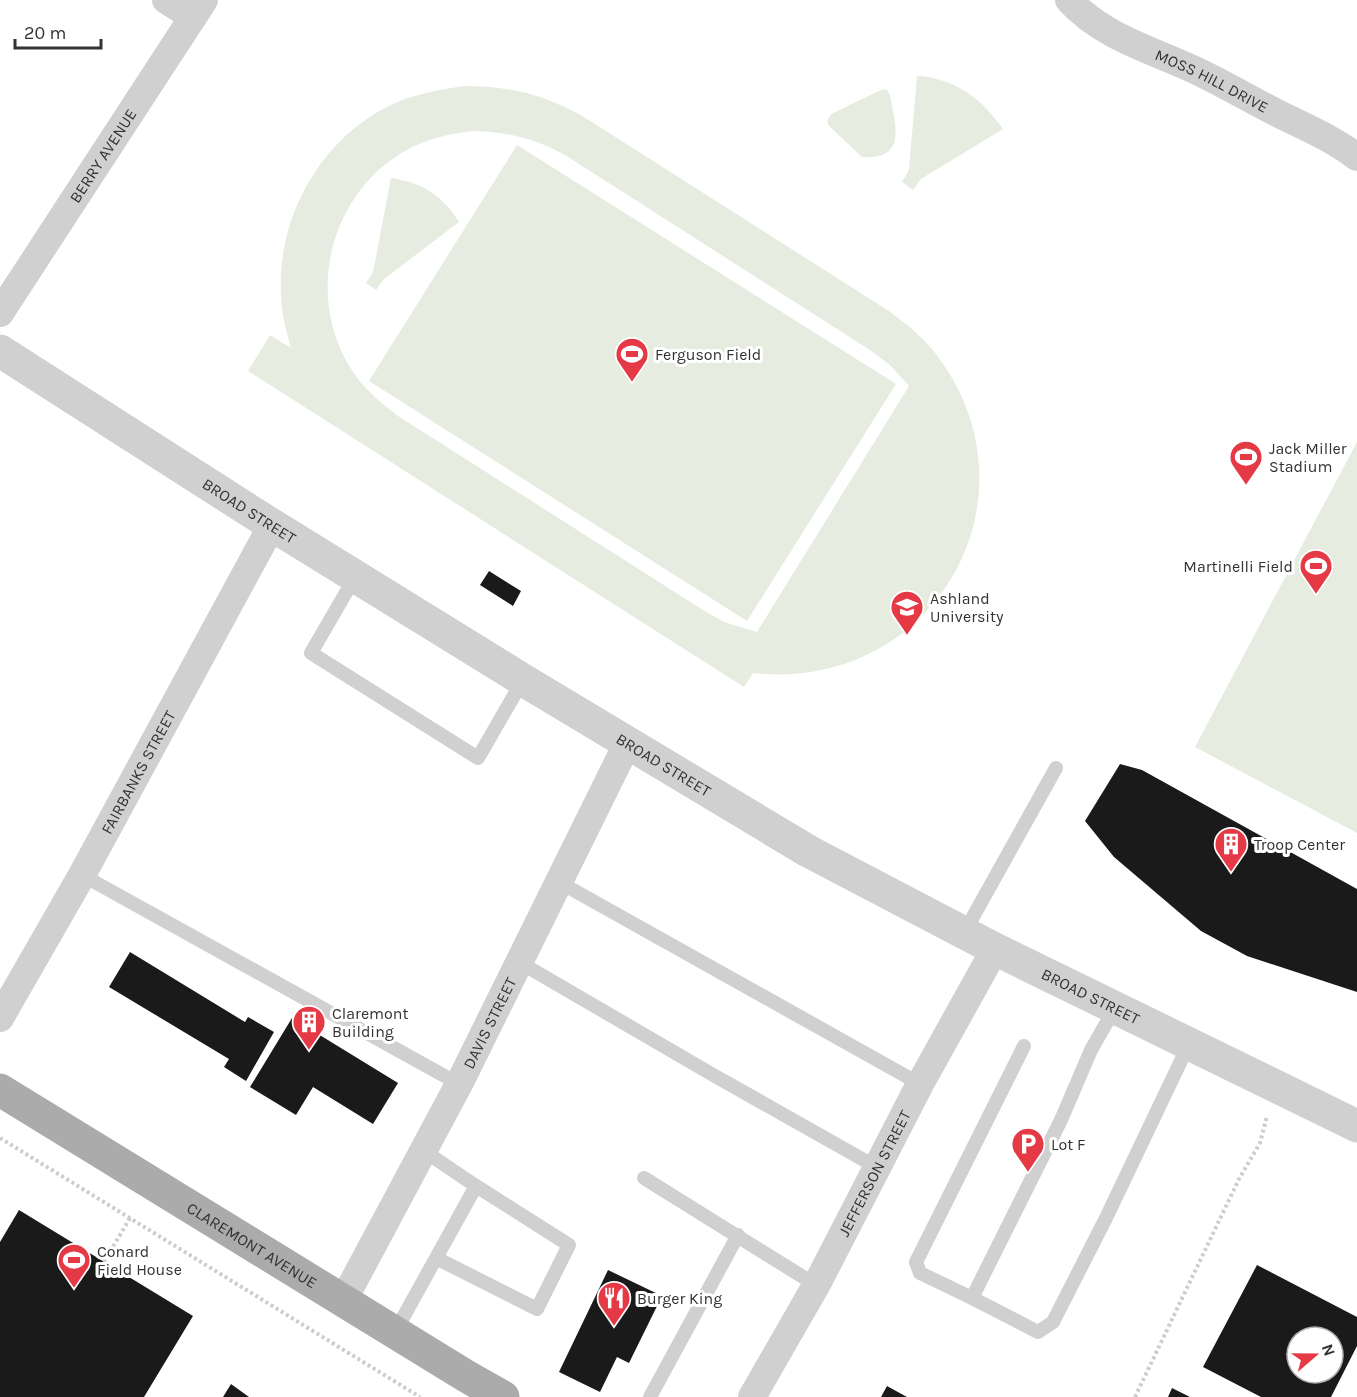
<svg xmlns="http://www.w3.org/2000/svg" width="1357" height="1397" font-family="Karla,sans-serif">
<rect width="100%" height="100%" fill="#fff"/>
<!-- green -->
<path fill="#e6ecdf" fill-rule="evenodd" d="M917 76C955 78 982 99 1003 129L921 179 913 190 902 182 909 170Z
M466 86C514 87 542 94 584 117L889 311C906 324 923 337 936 354 1046 498 933 693 753 673L744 687 248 371 270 335 291 348C286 330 281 312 281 293 277 211 328 126 408 98 427 92 446 88 466 86ZM473 131C509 132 533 138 565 155L870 350 890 365 909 386 757 632 724 622 703 610 398 416C378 401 360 385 348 364 306 291 331 195 403 152 425 139 448 134 473 131Z
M883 89 887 90 890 95C895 125 908 160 862 157L829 126 827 121 831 114Z
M517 145 896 384 747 621 369 381Z
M391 178C423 183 442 195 459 222L384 279 376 290 366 283 373 272Z
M1357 442V833L1195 747Z"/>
<!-- building -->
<path fill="#1a1a1a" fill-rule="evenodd" d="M489 571 521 591 513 606 480 585Z
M1120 764 1142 770 1357 889V992L1247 956 1201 931 1114 857 1085 821Z
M130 952 245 1022 248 1017 274 1032 246 1081 224 1067 229 1059 109 987Z
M292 1018 398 1083 373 1124 313 1087 296 1115 250 1087Z
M19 1210 193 1316 144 1397H0V1242Z
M1257 1265 1357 1317V1346L1331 1397H1261L1203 1367ZM1297 1337H1333V1373H1297Z
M608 1270 662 1296 629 1363 617 1357 600 1392 559 1372Z
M231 1384 249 1397H223Z
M887 1386 907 1397H881Z
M1172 1388 1190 1397H1168Z"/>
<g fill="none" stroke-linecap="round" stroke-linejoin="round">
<!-- path -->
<path stroke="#cdcdcd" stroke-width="4" stroke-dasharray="3 3" stroke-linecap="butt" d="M0 1138 420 1397
M104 1262 130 1218
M1135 1397 1239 1179 1260 1143 1267 1116"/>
<!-- service -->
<path stroke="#d0d0d0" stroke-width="14" d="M355 577 311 653 478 758 523 680
M82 875 459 1084
M559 882 920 1084
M964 933 1056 768
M519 962 708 1072 878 1168
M1024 1046 916 1262 920 1273 972 1298 1061 1120 1091 1050 1115 1008
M644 1178 816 1285
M436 1258 537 1309 569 1245 476 1186
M972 1298 1038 1332 1053 1322 1106 1218 1189 1044
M395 1332 476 1186 424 1151
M650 1397 738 1235"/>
<!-- minor -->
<g stroke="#d0d0d0" stroke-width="28">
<path d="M166 0 193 17"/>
<path id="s1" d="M1069 0C1101 35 1146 48 1188 67 1218 80 1247 98 1277 113 1305 127 1332 138 1357 157"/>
<path id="s2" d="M0 313 204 0"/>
<path id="s3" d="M0 1018 82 875 272 525"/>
<path id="s4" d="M344 1299 459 1084 628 742"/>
<path id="s5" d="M752 1397 818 1282 920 1084 995 949"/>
</g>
<!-- tertiary -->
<path stroke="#d0d0d0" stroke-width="33" id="s6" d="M0 351 272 525 523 680 808 851 995 949 1357 1126"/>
<!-- primary -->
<path stroke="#ababab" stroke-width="33" id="s7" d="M0 1090 466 1376 503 1397"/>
</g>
<!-- icons -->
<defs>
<g id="stadium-pin" transform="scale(1.725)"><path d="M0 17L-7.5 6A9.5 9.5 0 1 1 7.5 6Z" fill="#e63946" stroke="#fff"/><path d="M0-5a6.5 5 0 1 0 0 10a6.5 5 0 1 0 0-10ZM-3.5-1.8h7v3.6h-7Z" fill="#fff"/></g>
<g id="university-pin" transform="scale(1.725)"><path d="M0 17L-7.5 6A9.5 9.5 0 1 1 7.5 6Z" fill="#e63946" stroke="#fff"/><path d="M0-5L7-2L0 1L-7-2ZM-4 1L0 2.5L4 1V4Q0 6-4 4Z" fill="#fff"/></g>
<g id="building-pin" transform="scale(1.725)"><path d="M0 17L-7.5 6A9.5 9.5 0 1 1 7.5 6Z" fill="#e63946" stroke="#fff"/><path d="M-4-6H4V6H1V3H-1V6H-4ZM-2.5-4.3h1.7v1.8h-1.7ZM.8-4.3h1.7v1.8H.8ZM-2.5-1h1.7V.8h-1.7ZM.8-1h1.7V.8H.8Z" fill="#fff"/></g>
<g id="parking-pin" transform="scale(1.725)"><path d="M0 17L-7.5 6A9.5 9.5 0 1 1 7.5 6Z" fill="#e63946" stroke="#fff"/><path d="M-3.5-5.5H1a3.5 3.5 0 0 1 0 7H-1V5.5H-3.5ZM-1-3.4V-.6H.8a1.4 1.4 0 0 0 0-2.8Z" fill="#fff"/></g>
<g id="restaurant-pin" transform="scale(1.725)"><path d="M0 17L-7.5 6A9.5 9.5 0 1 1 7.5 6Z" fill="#e63946" stroke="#fff"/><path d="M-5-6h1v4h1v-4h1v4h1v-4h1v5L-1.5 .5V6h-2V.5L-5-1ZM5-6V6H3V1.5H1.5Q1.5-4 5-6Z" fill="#fff"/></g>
</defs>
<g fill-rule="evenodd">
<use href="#stadium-pin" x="632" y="354"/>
<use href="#stadium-pin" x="1246" y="457"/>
<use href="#stadium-pin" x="1316" y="566"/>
<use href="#university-pin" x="907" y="607"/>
<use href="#building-pin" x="1231" y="844"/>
<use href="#building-pin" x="309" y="1022"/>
<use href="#parking-pin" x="1028" y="1144"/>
<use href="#stadium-pin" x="74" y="1260"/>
<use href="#restaurant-pin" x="614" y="1298"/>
</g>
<g text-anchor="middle" stroke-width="6" stroke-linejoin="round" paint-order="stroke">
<!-- street labels -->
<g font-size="16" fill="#333" stroke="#fff">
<text dy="6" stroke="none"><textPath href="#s1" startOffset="165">MOSS HILL DRIVE</textPath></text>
<text dy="6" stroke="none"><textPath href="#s2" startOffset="188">BERRY AVENUE</textPath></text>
<text dy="6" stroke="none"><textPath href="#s6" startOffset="296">BROAD STREET</textPath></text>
<text dy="6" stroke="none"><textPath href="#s6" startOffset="782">BROAD STREET</textPath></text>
<text dy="6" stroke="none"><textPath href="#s3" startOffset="282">FAIRBANKS STREET</textPath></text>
<text dy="6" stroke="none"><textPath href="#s6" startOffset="1268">BROAD STREET</textPath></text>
<text dy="6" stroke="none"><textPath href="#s4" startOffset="312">DAVIS STREET</textPath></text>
<text dy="6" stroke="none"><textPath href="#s5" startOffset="255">JEFFERSON STREET</textPath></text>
<text dy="6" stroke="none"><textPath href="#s7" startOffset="296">CLAREMONT AVENUE</textPath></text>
</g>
<!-- poi labels -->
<g font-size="16" fill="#333" stroke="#fff" text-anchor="start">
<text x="655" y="360">Ferguson Field</text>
<text x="1269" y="454">Jack Miller<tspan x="1269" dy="18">Stadium</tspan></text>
<text x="1293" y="572" text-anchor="end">Martinelli Field</text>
<text x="930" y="604">Ashland<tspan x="930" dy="18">University</tspan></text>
<text x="1254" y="850">Troop Center</text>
<text x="332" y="1019">Claremont<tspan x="332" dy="18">Building</tspan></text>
<text x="1051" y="1150">Lot F</text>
<text x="97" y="1257">Conard<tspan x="97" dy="18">Field House</tspan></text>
<text x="637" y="1304">Burger King</text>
</g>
</g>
<!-- north arrow -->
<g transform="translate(1315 1355) rotate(70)"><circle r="28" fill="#ffffff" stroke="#adadad" stroke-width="1.5"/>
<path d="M0-4.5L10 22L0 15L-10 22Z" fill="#e63946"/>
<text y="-9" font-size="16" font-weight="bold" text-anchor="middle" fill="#333333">N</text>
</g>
<!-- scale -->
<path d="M15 39v9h86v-9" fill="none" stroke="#333333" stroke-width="3"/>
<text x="24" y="39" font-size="18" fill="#333333" stroke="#ffffff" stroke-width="4.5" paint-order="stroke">20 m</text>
</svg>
